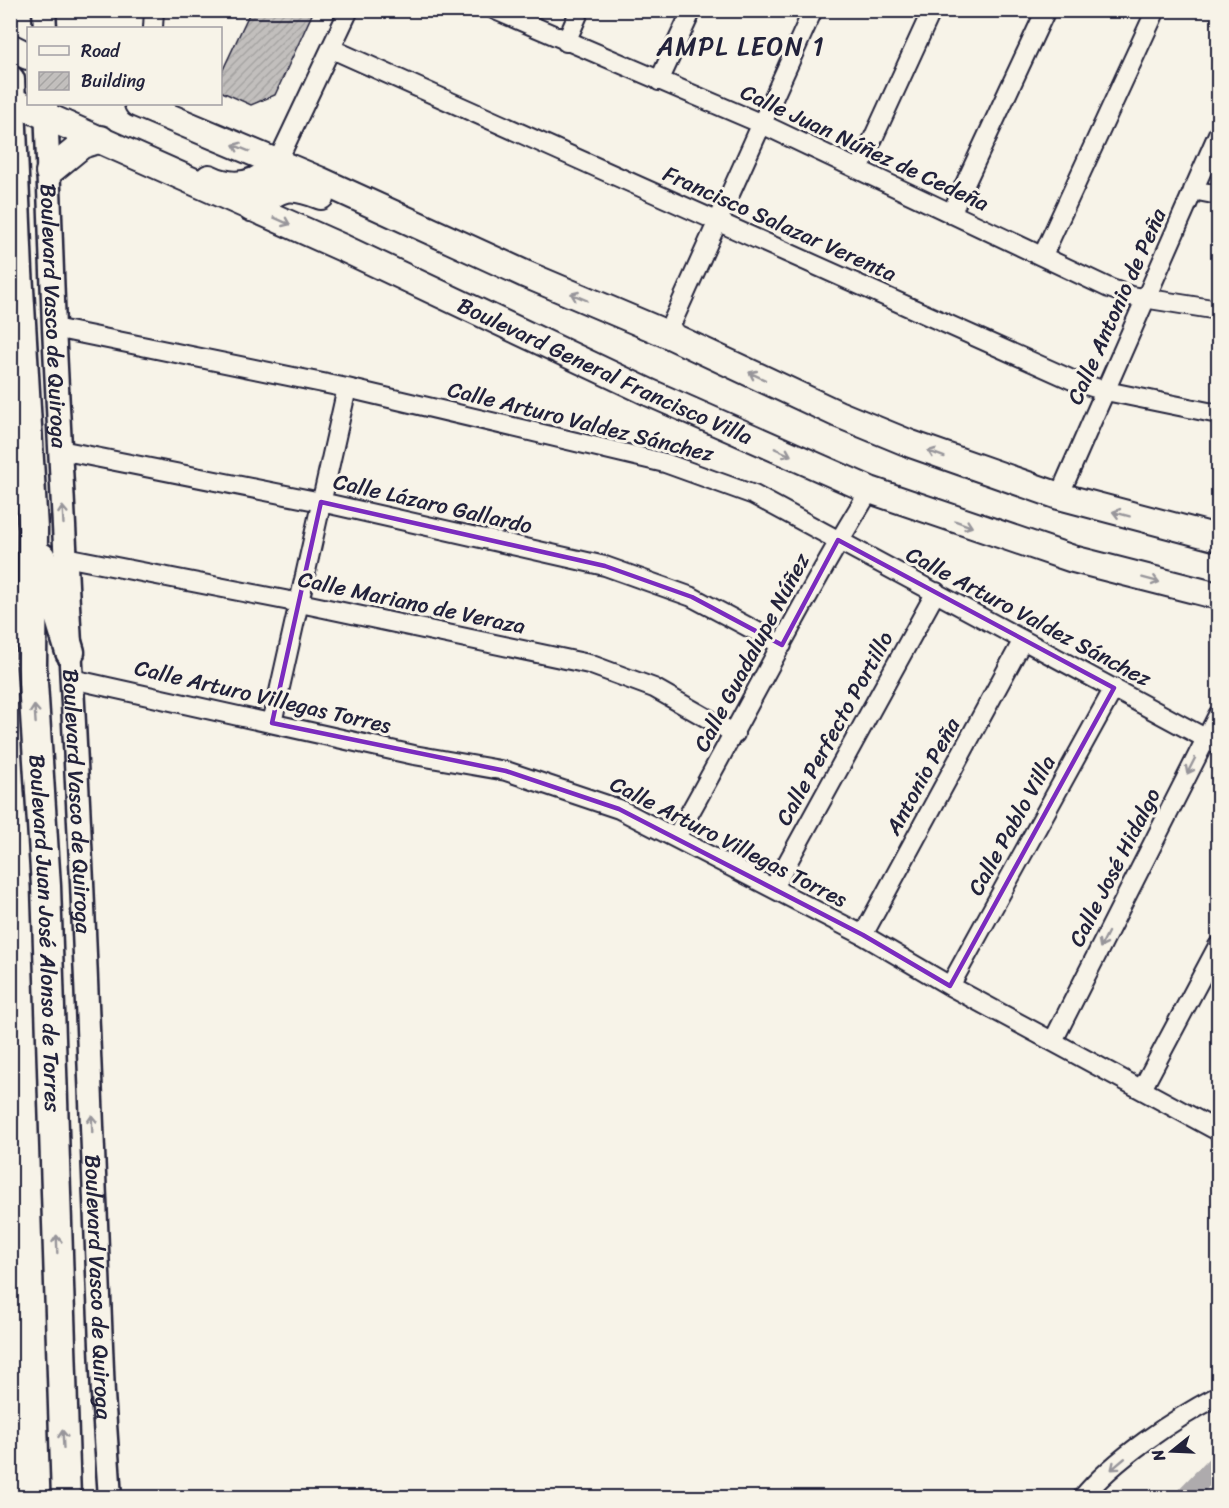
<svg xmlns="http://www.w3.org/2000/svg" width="1229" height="1508" font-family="Sriracha,sans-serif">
<defs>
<pattern id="building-hatch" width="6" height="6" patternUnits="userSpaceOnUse" patternTransform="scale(1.5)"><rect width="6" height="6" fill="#c2bfbd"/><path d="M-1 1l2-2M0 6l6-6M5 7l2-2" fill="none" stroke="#a6a4a3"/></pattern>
</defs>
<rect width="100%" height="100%" fill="#f7f3e8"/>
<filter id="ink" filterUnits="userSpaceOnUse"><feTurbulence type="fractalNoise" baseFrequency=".0167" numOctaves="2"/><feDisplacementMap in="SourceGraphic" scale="12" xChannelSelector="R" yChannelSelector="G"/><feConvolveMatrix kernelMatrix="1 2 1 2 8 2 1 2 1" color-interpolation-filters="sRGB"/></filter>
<g filter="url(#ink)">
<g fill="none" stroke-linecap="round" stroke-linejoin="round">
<!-- canal -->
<path stroke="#aeabad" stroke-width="20" d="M1184 1498 1218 1463"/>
</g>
<!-- building -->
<path fill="url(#building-hatch)" stroke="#22223b" stroke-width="1.5" d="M251 10H314L275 95 251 105 220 91V76Z"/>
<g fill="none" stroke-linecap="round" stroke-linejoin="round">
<!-- minor casing -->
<g stroke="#22223b" stroke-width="22">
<path id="minor" d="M495 10 762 124 1109 288 1131 296 1218 310
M153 28 154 10
M566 42 580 10
M332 49 1079 383 1106 391 1218 414
M659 81 692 10
M859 169 932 10
M272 173 349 10
M1193 190 1218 195
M951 214 1046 10
M1043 255 1156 10
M54 328 347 388 665 463 754 495 1218 745
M667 334 813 10
M60 450 321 502 605 566 692 597 782 645
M1059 496 1218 134
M65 557 300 603 589 664 654 688 735 734
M72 679 414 755 506 771 619 809 863 935 950 986 1218 1131
M272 723 347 388
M676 837C742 722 800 602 870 490
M774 887 936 592
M863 935 1023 640
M950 986 1114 688
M1053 1041 1218 715
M1142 1089 1218 946
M1082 1498C1114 1459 1174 1419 1218 1396"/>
</g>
<!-- tertiary casing -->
<g stroke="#22223b" stroke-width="27">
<g id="tertiary">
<path d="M44 10 45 28"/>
<path id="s1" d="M46 104 54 328 82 882 103 1394 110 1498"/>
</g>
</g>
<!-- secondary casing -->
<g stroke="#22223b" stroke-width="30">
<g id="secondary">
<path d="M10 47 28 56"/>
<path id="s2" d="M10 100 343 248 648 392 870 490 1073 559 1218 596"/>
<path d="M138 104 319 180 525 274 667 334 838 414 911 444 1059 496 1218 538"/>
<path d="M49 172 82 145 101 139"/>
<path d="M209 178C235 191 259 185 278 163"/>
<path d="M251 208C281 188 286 182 321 196"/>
</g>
</g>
<!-- primary casing -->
<g stroke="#22223b" stroke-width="33">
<g id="primary">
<path id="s3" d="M10 80 18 271 33 529 32 667 46 886 66 1498"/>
<path d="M41 557 70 652"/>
</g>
</g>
<!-- minor -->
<use href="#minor" stroke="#f7f3e8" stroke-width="18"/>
<!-- tertiary -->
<use href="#tertiary" stroke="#f7f3e8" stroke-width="22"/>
<!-- secondary -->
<use href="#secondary" stroke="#f7f3e8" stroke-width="26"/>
<!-- primary -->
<use href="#primary" stroke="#f7f3e8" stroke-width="28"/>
</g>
<!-- one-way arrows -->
<defs><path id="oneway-shaft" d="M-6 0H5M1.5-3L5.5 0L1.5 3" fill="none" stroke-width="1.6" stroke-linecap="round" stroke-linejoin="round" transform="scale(1.5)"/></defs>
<g stroke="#97959a">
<use href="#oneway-shaft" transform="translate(241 148) rotate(-158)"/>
<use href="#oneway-shaft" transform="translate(282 221) rotate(24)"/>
<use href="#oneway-shaft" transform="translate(579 297) rotate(-157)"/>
<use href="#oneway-shaft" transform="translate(757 376) rotate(-155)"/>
<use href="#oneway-shaft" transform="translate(783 452) rotate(24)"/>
<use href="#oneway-shaft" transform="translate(936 454) rotate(-160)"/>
<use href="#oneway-shaft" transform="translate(1121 514) rotate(-165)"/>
<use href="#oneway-shaft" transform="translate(63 515) rotate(-93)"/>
<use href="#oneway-shaft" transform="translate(964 524) rotate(20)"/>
<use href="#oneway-shaft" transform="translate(1151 580) rotate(15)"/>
<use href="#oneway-shaft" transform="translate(35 714) rotate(-94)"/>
<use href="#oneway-shaft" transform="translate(1191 766) rotate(117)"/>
<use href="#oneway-shaft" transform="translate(1104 940) rotate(117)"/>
<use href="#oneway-shaft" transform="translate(92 1124) rotate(-92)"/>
<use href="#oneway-shaft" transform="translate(57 1244) rotate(-92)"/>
<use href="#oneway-shaft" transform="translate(63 1439) rotate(-93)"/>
<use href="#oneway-shaft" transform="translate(1118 1464) rotate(140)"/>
</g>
</g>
<!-- marked area -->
<path fill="none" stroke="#7b2cbf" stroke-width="4.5" stroke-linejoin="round" d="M321 502 605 566 692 597 782 645 838 540 1114 688 950 986 863 935 619 809 506 771 272 723Z"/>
<g text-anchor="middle" stroke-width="6" stroke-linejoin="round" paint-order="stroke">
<!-- street labels -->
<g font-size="22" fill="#22223b" stroke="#f7f3e8">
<text transform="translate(865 147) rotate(25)" y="8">Calle Juan Núñez de Cedeña</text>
<text transform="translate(780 223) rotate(24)" y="8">Francisco Salazar Verenta</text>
<text transform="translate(1116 306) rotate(-66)" y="8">Calle Antonio de Peña</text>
<text dy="8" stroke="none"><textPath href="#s1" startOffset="212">Boulevard Vasco de Quiroga</textPath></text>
<text dy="8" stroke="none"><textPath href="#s2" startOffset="654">Boulevard General Francisco Villa</textPath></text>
<text transform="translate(581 421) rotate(14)" y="8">Calle Arturo Valdez Sánchez</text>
<text transform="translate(433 503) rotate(13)" y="8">Calle Lázaro Gallardo</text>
<text transform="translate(412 602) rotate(12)" y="8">Calle Mariano de Veraza</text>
<text transform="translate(1029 616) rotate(28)" y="8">Calle Arturo Valdez Sánchez</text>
<text transform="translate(751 652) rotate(-62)" y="8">Calle Guadalupe Núñez</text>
<text transform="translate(263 696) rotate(13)" y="8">Calle Arturo Villegas Torres</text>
<text transform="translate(834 728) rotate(-61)" y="8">Calle Perfecto Portillo</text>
<text transform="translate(922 776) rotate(-61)" y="8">Antonio Peña</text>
<text dy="8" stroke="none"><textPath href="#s1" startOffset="698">Boulevard Vasco de Quiroga</textPath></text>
<text transform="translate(1011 825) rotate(-61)" y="8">Calle Pablo Villa</text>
<text transform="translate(729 841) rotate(27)" y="8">Calle Arturo Villegas Torres</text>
<text transform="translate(1114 867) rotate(-63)" y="8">Calle José Hidalgo</text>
<text dy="8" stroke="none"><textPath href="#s3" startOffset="854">Boulevard Juan José Alonso de Torres</textPath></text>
<text dy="8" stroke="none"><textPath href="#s1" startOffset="1184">Boulevard Vasco de Quiroga</textPath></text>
</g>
<!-- quarter labels -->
<g font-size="26" letter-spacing="1.5" fill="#22223b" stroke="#f7f3e8">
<text x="741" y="55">AMPL LEON 1</text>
</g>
</g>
<!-- margin -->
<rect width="1229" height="1508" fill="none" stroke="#f7f3e8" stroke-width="36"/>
<rect x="18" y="18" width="1193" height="1472" fill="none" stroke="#22223b" stroke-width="2" filter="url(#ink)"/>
<!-- legend -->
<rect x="27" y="27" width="195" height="78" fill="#f7f3e8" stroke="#a29fa3" stroke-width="1.5"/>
<rect x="39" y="46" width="30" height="9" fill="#f7f3e8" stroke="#a29fa3" stroke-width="1.5"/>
<text x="81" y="57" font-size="18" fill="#22223b">Road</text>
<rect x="39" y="72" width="30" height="18" fill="url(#building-hatch)" stroke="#a29fa3" stroke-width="1.5"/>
<text x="81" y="87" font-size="18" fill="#22223b">Building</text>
<!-- north arrow -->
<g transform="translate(1172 1451) rotate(252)" stroke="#f7f3e8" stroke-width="4.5" paint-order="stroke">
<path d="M0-4.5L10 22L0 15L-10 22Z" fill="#22223b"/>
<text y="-9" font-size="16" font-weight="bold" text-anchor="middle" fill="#22223b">N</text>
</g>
</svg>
